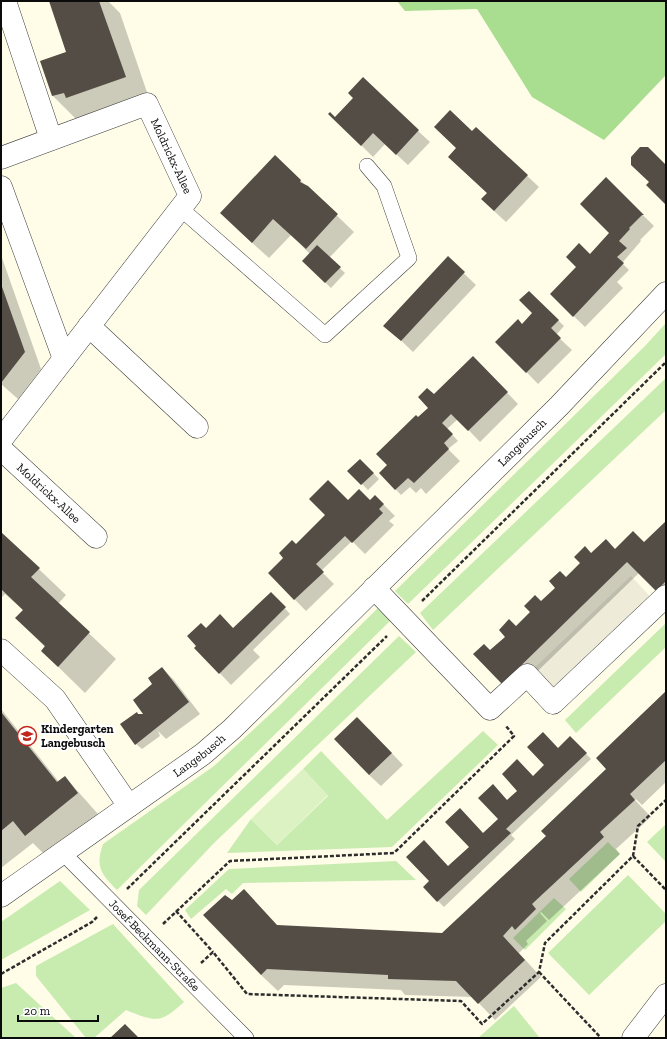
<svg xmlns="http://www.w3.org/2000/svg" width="667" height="1039" font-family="'Zilla Slab',serif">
<rect width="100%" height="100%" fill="#fffde8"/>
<!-- green -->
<path fill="#c8ebb0" d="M666 323V354L408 604 395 591 645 346Z
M666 378V410L433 630 420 613Z
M379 607 391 620 117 890C101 874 95 867 103 844L214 766 279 706Z
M666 623V647L576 733 565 720Z
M399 636 416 652 214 843 146 915 137 906 139 890Z
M483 731 498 745 392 847 227 853 251 819 277 845 328 796 303 769 321 751 387 820Z
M666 824V862L647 842Z
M608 842 620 854 581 892 569 879Z
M396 861 416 880 243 883 232 894 226 889 191 919 185 910 229 869Z
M628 875 666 914V921L589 995 548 953Z
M60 881 90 910 1 960V922Z
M554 898 566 909 525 950 513 938Z
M113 924 184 1002C160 1024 156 1022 126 1010L94 1038H86L36 976V966Z
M16 983 76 1038H1V988Z
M514 1006 540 1038H478Z"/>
<!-- forest -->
<path fill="#a9dd8f" d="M397 1H666V75L604 140 532 97 477 9 405 11Z"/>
<!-- pitch -->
<path fill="#dcf2c2" d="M303 769 328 795 277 845 251 819Z"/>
<!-- plaza -->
<path fill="#eeebd8" d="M631 576 657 604 553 703 527 675Z"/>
<!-- shadow -->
<path fill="#0003" d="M50 1H108L120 13 151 104 79 122 53 96 41 61 67 52Z
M335 119 418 131 430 142 408 165 385 144 373 157Z
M476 128 539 187 506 222 494 211 488 194 449 157Z
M275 156 354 232 329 258 345 273 331 288 303 261 310 254 291 235 269 258 237 229Z
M606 179 654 226 640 240 641 241 622 263 629 270 617 282 623 288 585 327 551 294 611 233Z
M1 255 41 369 18 399 1 384Z
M448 258 476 285 413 352 385 325Z
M529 292 564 326 556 335 572 350 538 384 497 342 522 325 534 313Z
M473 357 518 404 480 442 458 419 447 429 458 441 448 449 460 461 426 494 421 488 416 493 410 487 401 495 380 473 387 466 419 419 429 409 434 395Z
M360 460 379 479 368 490 349 471Z
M375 496 395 516 389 521 394 525 365 554 352 541 321 571 334 584 306 611 269 573 303 552 327 515 348 502 370 501Z
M666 522V600L639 573 514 694 491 651 591 554 644 543Z
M1 533 66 595 58 604 116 659 85 693 42 651 45 647 16 618 23 610 5 594 1 598Z
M271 593 290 614 253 650 260 657 231 685 196 648 206 629H233Z
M162 668 174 680 200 714 166 739 158 731 160 736 142 749 136 744 138 715 146 718 154 685Z
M666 692V782L642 805 636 799 635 800 651 817 616 849 620 854 549 920 541 912 540 913 547 921 526 941 528 944 519 953 541 977 495 1020 473 997 405 995 401 990 284 985 278 991 261 975 278 926 442 934 547 836 606 771Z
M1 709 59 782 65 777 98 814 46 856 33 843 1 868Z
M369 729 403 765 381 786 369 775Z
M570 737 591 759 511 835 515 839 444 907 424 887 448 868 499 819 507 801 533 777Z"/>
<!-- building -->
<path fill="#544d46" d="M49 1H99L126 77 66 98 64 93 52 96 40 61 66 52Z
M363 77 419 130 396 155 373 133 361 146 328 114 330 112 335 117 353 98 348 93Z
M450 110 472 131 476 127 528 175 494 211 481 199 487 193 448 157 456 148 434 127Z
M640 147H648L666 165V205L646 185 649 182 631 165V157Z
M275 155 301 180 300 182 308 186 338 214 306 249 273 219 252 243 220 213Z
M606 177 644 215H642L629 228 630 229 619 241 627 248 617 257 624 263 573 317 550 294 576 267 566 257 579 243 590 254 609 233 580 204Z
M317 245 341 267 325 283 302 261Z
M448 256 465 272 401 341 383 326Z
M1 284 25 352 1 383Z
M529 291 559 320 551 328 561 338 526 373 495 342 518 319 522 324 532 313 519 300Z
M473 356 508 392 468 431 451 414 442 423 453 434 444 443 449 449 414 483 408 478 395 490 379 473 387 465 376 454 416 415 418 417 428 408 418 397 427 388 434 394Z
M360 459 374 473 361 485 347 471Z
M328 480 348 500 359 489 370 500 375 495 384 504 379 509 383 513 352 543 345 536 316 564 324 572 294 600 268 573 283 558 279 553 292 540 296 544 325 515 309 499Z
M666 521V581L656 591 627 562 502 684 473 654 484 644 490 650 505 637 499 630 509 619 516 626 530 612 524 606 535 595 541 601 555 588 549 581 560 571 566 577 580 563 574 557 585 546 591 553 606 539 615 549 633 531 644 542Z
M1 532 40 568 31 577 90 632 58 667 41 651 45 646 15 618 23 610 1 589Z
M271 592 286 607 219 674 194 648 196 646 187 636 201 623 206 628 220 614 233 628Z
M162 667 189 702 135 745 120 724 137 712 138 714H143L133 700 152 684 148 678Z
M666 691V760L630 794 635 800 600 832 604 837 532 904 536 909 515 930 512 926 503 936 525 960 478 1004 456 981 388 979V975L267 969 261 975 203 915 225 895 232 900 244 889 277 925 442 933 546 836 541 831 606 769 596 758Z
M1 712 57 782 65 776 78 793 25 836 13 821 1 831Z
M357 717 392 753 369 775 334 739Z
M543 732 558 748 570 736 587 753 506 829 511 833 437 902 423 887 429 881 406 857 424 840 448 866 469 847 445 822 460 808 483 833 498 819 478 798 493 784 507 800 517 791 502 774 517 759 533 776 544 765 527 747Z
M125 1024 139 1038H110Z"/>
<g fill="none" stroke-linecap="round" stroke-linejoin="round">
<!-- lane casing -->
<g stroke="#3e3e3e" stroke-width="16">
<g id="lane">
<path d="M180 208 325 335 409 258 384 186 367 166"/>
<path id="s1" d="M63 853 246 1038"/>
</g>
</g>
<!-- street casing -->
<g stroke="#3e3e3e" stroke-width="23">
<g id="street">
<path d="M5 1 51 139"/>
<path id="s2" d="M1 158 147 104 190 196 1 440"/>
<path d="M1 187 64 359"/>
<path d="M89 326 197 427"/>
<path id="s3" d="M1 449 96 537"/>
<path d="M374 588 490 709 527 675 553 703 666 596"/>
<path d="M1 650 55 699 129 806"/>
<path id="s4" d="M1 896 203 754 232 729 559 406 666 293"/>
<path d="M633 1038 666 995"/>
</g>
</g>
<!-- path -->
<path stroke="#2d2d2d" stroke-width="2.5" stroke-dasharray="4 2" stroke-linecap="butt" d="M422 601 666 362
M633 856 666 890
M127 889 387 636
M176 911 213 952
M163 924 230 861 394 853 514 736 506 726
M201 963 213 952 247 994 461 1001 482 1024 539 972 545 943 633 856 638 826 666 800
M539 972 601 1038
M1 974 92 922 97 917"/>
<!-- lane -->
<use href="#lane" stroke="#fff" stroke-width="15"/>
<!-- street -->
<use href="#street" stroke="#fff" stroke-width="22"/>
</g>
<!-- icons -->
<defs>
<g id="school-ring" transform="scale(1)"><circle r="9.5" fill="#fff" stroke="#c2261c" stroke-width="1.5"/><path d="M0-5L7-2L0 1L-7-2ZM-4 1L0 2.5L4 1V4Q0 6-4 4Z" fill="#c2261c"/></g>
</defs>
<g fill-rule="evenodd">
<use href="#school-ring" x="27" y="736"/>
</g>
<g text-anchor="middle" stroke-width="4" stroke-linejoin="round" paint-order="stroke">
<!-- street labels -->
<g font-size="12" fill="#0b0b0b" stroke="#fff">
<text dy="4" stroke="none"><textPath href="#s2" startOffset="213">Moldrickx-Allee</textPath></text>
<text dy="4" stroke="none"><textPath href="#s4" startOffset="693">Langebusch</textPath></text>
<text dy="4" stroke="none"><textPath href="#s3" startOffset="65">Moldrickx-Allee</textPath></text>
<text dy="4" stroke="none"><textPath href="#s4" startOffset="243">Langebusch</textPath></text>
<text dy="4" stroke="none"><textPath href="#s1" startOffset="130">Josef-Beckmann-Straße</textPath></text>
</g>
<!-- poi labels -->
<g font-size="12" font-weight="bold" fill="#0b0b0b" stroke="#fff" text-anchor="start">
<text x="41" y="733">Kindergarten<tspan x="41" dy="14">Langebusch</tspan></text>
</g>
</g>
<!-- border -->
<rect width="667" height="1039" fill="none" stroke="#0b0b0b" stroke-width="4"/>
<!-- scale -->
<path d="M18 1015v6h80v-6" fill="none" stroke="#0b0b0b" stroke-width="2"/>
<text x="24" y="1015" font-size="12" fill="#0b0b0b" stroke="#ffffff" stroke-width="3" paint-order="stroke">20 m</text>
</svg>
